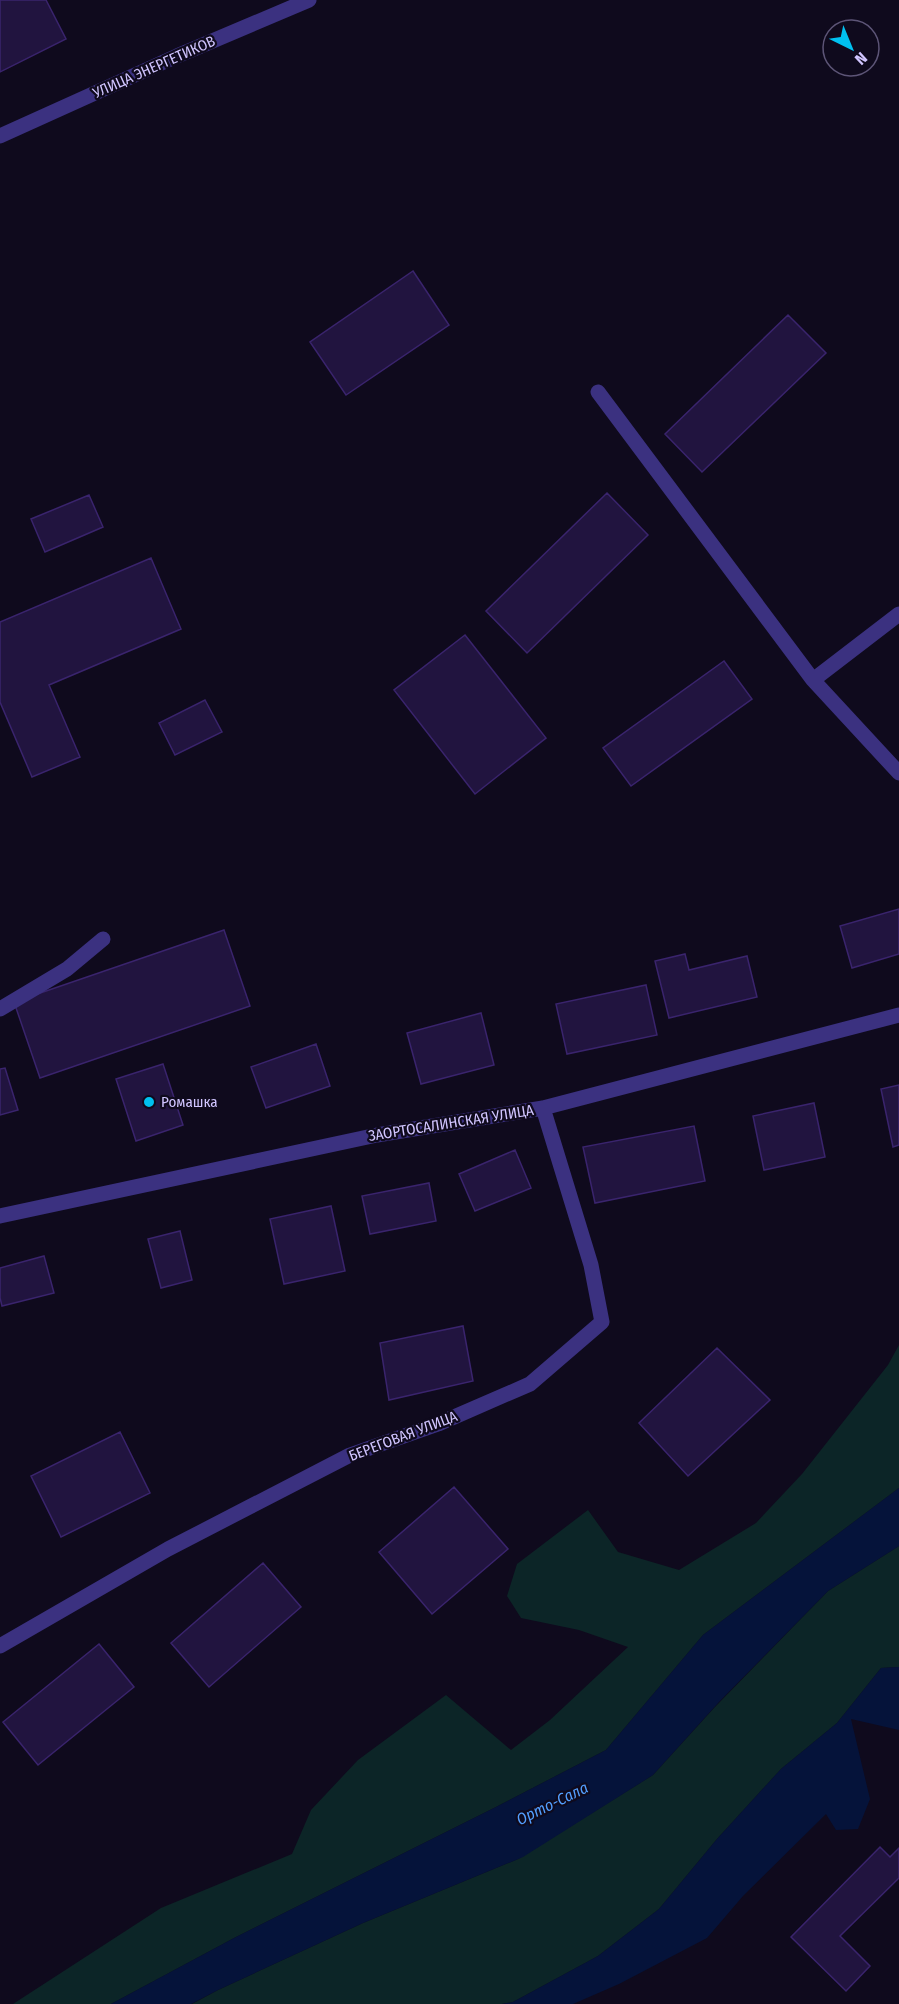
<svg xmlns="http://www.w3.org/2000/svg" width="899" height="2004" font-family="'Fira Sans Condensed',sans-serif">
<rect width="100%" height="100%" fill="#0f0a1d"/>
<!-- green -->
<path fill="#0c2527" d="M899 1345V1488L703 1635 606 1750 496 1807 236 1937 111 2004H13L161 1908 292 1854 311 1810 358 1760 446 1695 511 1750 550 1720 628 1647 579 1630 521 1618 507 1596 517 1564 588 1510 618 1552 679 1570 756 1523 802 1474 888 1365Z
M899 1546V1667L881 1668 837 1723 781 1769 717 1839 659 1909 598 1956 513 2002 502 2004H192L218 1990 363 1923 518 1859 653 1775 714 1708 828 1591Z"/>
<!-- water -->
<path fill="#05133a" d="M899 1488V1546L828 1591 719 1702 653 1775 523 1857 363 1923 218 1990 191 2004H111L236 1937 496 1807 606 1750 703 1635Z
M899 1667V1730L851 1719 870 1799 858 1829 836 1830 826 1814 743 1896 707 1938 619 1984 573 2004H502L513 2002 598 1956 659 1909 717 1839 781 1769 837 1723 881 1668Z"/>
<!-- building -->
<path fill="#21143f" stroke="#3a246d" stroke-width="1.5" d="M0 0H46L66 39 0 72Z
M413 271 449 325 346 395 310 342Z
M788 315 826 353 702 472 665 434Z
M607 493 648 535 527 653 486 611Z
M89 495 103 527 45 552 31 519Z
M151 558 181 629 49 685 80 757 32 777 0 702V622Z
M465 635 546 738 475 794 394 690Z
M724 661 752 699 631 786 603 748Z
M205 700 222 732 175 755 159 723Z
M899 909V954L852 968 840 926Z
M224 930 250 1006 40 1078 14 1002Z
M685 954 689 970 747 956 757 997 669 1018 655 961Z
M646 985 657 1035 567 1054 556 1004Z
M481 1013 494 1065 421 1084 407 1033Z
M316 1044 330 1086 266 1108 251 1067Z
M163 1064 183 1125 136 1141 116 1079Z
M5 1068 18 1110 0 1115V1069Z
M899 1085V1145L893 1147 881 1089Z
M814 1103 825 1157 764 1170 753 1116Z
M694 1126 705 1181 595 1203 583 1147Z
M515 1150 531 1188 475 1211 459 1174Z
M429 1183 436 1221 370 1234 362 1196Z
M331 1206 345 1271 284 1284 270 1219Z
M180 1231 192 1280 161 1288 148 1239Z
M44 1256 54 1293 2 1306 0 1298V1268Z
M463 1326 473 1381 389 1400 380 1343Z
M717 1348 770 1400 688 1476 639 1423Z
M120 1432 150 1493 61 1537 31 1476Z
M454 1487 508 1549 432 1614 379 1552Z
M263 1563 301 1607 209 1687 171 1643Z
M99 1644 134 1687 38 1765 3 1722Z
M880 1847 890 1857 899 1848V1878L840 1936 870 1966 846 1991 791 1937Z"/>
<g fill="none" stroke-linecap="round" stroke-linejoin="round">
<!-- minor -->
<path stroke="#3b3180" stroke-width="15" d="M0 136 177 56 309 0
M598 392 813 680 899 773
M813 680 899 614
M0 1009 67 969 103 939
M0 1216 377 1135 543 1108 899 1015
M0 1646 168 1549 350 1455 438 1424 530 1384 602 1322 591 1265 543 1108"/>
</g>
<!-- markers -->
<circle fill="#00c1f0" stroke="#0f0a1d" stroke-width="2" cx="149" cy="1102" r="6"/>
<g text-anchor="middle" stroke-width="4.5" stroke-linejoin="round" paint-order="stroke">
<!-- street labels -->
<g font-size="15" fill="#d1c5ff" stroke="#0f0a1d">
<text transform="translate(154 67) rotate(-24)" y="5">УЛИЦА ЭНЕРГЕТИКОВ</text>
<text transform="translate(451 1123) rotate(-9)" y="5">ЗАОРТОСАЛИНСКАЯ УЛИЦА</text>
<text transform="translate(403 1436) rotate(-21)" y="5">БЕРЕГОВАЯ УЛИЦА</text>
</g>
<!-- poi labels -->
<g font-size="15" fill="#d1c5ff" stroke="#0f0a1d" text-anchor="start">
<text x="161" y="1107">Ромашка</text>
</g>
<!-- water labels -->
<g font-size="16" font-style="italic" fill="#539fff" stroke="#0f0a1d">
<text transform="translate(552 1803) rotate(-26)" y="6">Орто-Сала</text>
</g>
</g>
<!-- north arrow -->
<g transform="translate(851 48) rotate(137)"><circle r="28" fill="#0f0a1d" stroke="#5d5577" stroke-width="1.5"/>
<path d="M0-4.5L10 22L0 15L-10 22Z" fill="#00c1f0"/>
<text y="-9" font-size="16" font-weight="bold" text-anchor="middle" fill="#d1c5ff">N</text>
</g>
</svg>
